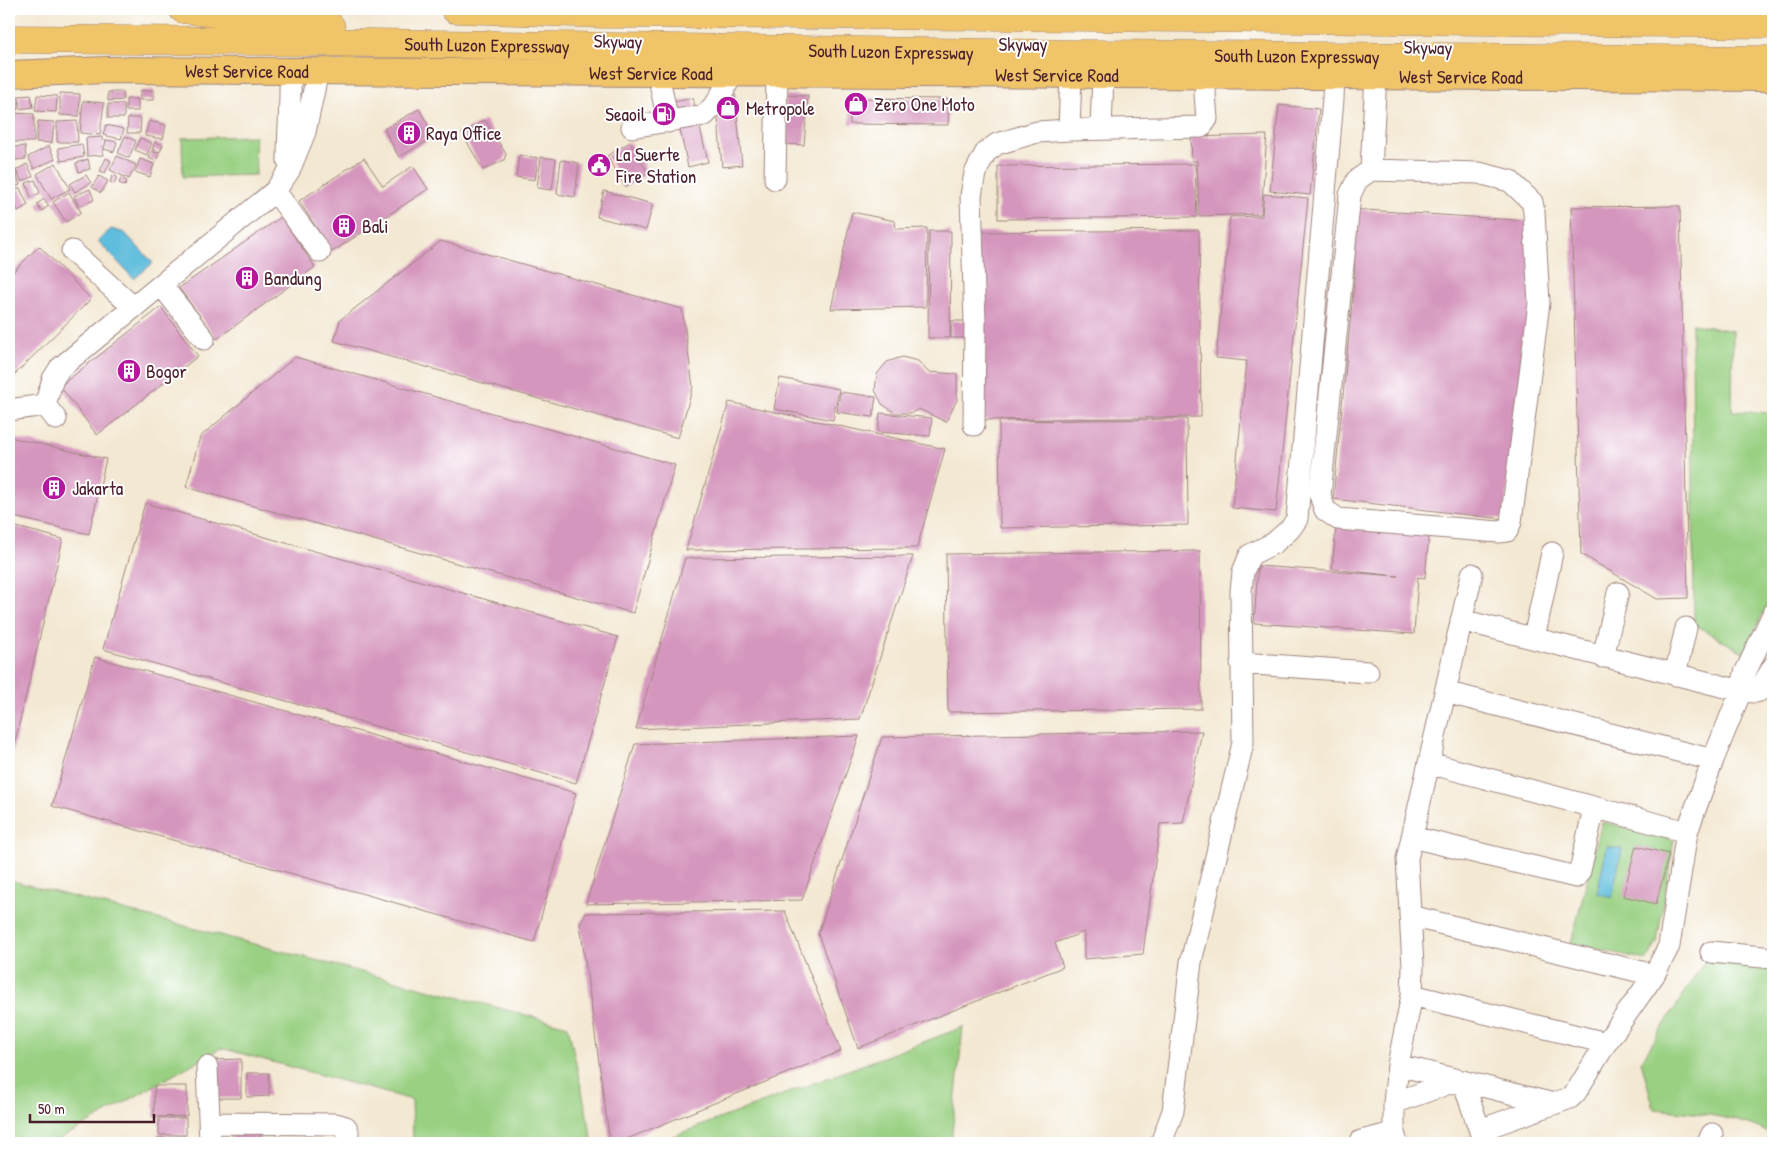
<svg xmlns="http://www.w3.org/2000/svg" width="1782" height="1152" font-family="'Patrick Hand',sans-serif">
<rect width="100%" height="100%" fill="#fff"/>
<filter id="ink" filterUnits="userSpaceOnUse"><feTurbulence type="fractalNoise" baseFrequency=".02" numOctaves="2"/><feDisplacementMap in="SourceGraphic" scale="10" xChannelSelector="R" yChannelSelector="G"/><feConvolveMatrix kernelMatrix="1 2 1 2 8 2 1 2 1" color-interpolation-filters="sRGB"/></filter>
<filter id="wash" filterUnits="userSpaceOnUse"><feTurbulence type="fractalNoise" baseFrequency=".0096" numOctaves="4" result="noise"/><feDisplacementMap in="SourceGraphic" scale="20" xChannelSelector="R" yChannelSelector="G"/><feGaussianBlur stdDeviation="1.12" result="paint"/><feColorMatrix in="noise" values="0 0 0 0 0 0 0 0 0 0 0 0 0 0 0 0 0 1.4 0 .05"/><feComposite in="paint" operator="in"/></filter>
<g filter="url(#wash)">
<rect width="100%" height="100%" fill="#f3e8d2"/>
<!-- green -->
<path fill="#99d082" stroke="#727856" d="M255 136 256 175 183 177 182 138Z
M1692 324 1733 331 1732 411 1773 413V593L1744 653 1694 624Z
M1602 822 1674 840 1657 942 1647 960 1571 943Z
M9 880 568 1026 593 1143H413L412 1100 221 1048 53 1143H9Z
M1705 961 1773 968V1135C1737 1115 1694 1113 1654 1109L1641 1061Z
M963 1027 951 1143H655Z"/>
<!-- water -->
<path fill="#5fbddd" stroke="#546e84" d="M111 229 125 233 153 263 134 279 98 241Z
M1607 846 1622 849 1612 897 1597 893Z"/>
<g id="blocks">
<!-- building -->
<path fill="#d596be" d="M154 90V100H140V91Z
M108 92H123V100L108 101Z
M60 93 80 94 79 116 60 115Z
M735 94 742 165 722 167 717 106Z
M31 95 33 107 20 109 19 96Z
M37 95 57 96 56 112 35 111Z
M786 95 808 96 804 145 782 144Z
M9 96H17L18 110H9Z
M693 98 708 162 688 167 674 102Z
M850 98 949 99 948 125 850 124Z
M126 99H138V111H126Z
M83 101 104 103 100 135 80 133Z
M108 104H124V118H108Z
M1279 105 1319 109 1310 195 1270 191Z
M419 109 435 137 399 157 384 129Z
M13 113 34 114V142H12Z
M128 118H141L140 133H127Z
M485 120 506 154 504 160 483 170 462 133Z
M38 121 54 122 52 143 36 142Z
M77 121 78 142H57V122Z
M149 121 166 125 163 139 145 136Z
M106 125 124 129 121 139 103 135Z
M1267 135 1261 214 1199 216 1197 161H1192L1191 137Z
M125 136 136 141 129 158 118 153Z
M102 137 103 155 87 156 86 138Z
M140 138 152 143 147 155 135 150Z
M106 140 117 142 114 152 104 149Z
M155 142 163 145 160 152 152 149Z
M630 142 648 173 625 187 607 156Z
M82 144 84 157 61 161 58 148Z
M25 146 26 159 15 160 14 147Z
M49 146 55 159 34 169 28 157Z
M9 147H11L10 162H9Z
M152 151 159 154 156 161 149 158Z
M519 155 538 158 535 180 516 177Z
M117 156 136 165 129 179 110 170Z
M541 157 556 159 552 190 537 188Z
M106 158 111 161 105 173 100 171Z
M364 158 383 186 413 166 428 189 332 252 299 201Z
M88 159 90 169 79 172 76 163Z
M140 159 154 164 150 177 135 172Z
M561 160 579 163 575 197 557 194Z
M56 163 70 189 51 199 37 174Z
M27 164 33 176 22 182 16 170Z
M1195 164 1197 217 998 219V166Z
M15 170 20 185 10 188 9 172Z
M86 175 91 183 75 192 70 184Z
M113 175 117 177 114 184 110 182Z
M99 176 108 181 101 193 92 187Z
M121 178 127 181 125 186 119 183Z
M35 180 40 193 31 197 26 183Z
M20 188 28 205 18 211 9 193Z
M90 189 94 200 79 206 74 196Z
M604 191 653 204 646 230 597 217Z
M69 192 81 212 66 222 53 202Z
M1264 194 1308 198 1276 512 1232 508 1247 361 1216 358 1230 217 1262 216Z
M44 199 49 206 41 211 37 204Z
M1680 206 1688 598 1657 599 1581 554 1571 207Z
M1351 209 1531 221 1532 287 1504 519 1333 499 1355 272Z
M852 212 895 221 896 229 927 228 926 307 831 309Z
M281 217 315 267 217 339 179 288Z
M1199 230 1201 417 977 420 976 232Z
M929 231H951L950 338H928Z
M441 241 682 309 693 387 678 438 334 341 340 320Z
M39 246 91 299 9 380V276Z
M161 307 198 356 97 435 60 386Z
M951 321H967V338H951Z
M295 357 675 465 633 613 186 487 200 437Z
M902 357 918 361 928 372 957 374V400L946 422 919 409 911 413H895L882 404 875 390 877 374 887 362Z
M780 378 839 389 833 420 774 409Z
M840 392 876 397 873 417 837 412Z
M729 402 945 449 917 548 686 550Z
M880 413 932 418 930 436 878 432Z
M1187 419 1188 525 1000 528 999 421Z
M9 437 106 459 89 534 9 516Z
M145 503 618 637 576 783 103 649Z
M9 525 63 539 9 767Z
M1336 527 1429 535 1425 578 1418 577 1414 634 1254 623 1258 566 1398 576 1332 569Z
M1200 551 1201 709 948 712 946 554Z
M913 556 860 719 636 729 685 558Z
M95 657 576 793 534 942 52 806Z
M1202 731 1183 823 1160 824 1143 954 1084 959V932L1055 943 1063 967 858 1048 818 934 882 737Z
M859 736 802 900 586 904 635 744Z
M1636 846 1669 854 1656 904 1623 896Z
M785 911 841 1051 617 1143H610L580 924 586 913Z
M241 1059V1098H212V1060Z
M247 1073H269V1096L247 1097Z
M154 1086H187V1116L154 1117Z
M159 1118H186V1135H159Z
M232 1129H260V1143H232Z
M187 1137 188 1143H158V1138Z"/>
</g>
</g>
<g filter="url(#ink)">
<use href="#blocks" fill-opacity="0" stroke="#9e847e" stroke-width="1"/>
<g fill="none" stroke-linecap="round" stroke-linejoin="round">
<!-- minor casing -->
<g stroke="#9e847e" stroke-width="23">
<path id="minor" d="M658 73 668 122
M632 127 705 115 717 102 733 73
M1101 129 1103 75
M1069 130 1071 74
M288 161C288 131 291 101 290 70
M1371 170 1479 173 1510 181 1532 202 1534 212 1539 303 1511 522 1507 531 1499 532 1338 519 1325 510 1320 495 1350 195 1357 180Z
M1371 170 1376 75
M775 179 777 73
M275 191 320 252
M72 251 133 307
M162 286 204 339
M45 405 56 419
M9 410 45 405 53 379 60 368 275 191 289 171 305 132 318 71
M974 425 975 322 971 196 975 173 986 152 997 144 1037 132 1069 130 1201 127 1207 119 1205 94 1206 75
M1461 620 1741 691 1755 692 1759 691 1773 667
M1534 638 1552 553
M1603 657 1618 593
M1241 663 1368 672
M1675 675 1686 628
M1445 692 1713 760
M1429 763 1687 832
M1412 837 1576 877 1580 871 1594 808
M1410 916 1654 975
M1711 952 1773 958
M1412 995 1606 1043
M1398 1065 1554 1104
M207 1067 210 1143
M1463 1081 1484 1143
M1394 1103 1458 1080
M210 1123 336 1124 346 1127 348 1131V1143
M1480 1130 1570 1098 1576 1092 1606 1043 1654 975 1669 946 1687 832 1713 760 1741 691 1745 673 1773 614
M1361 1141 1394 1133
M1161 1143 1173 1111 1191 962 1243 743 1241 591 1243 572 1250 555 1274 543 1290 529 1297 519 1333 99 1334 75
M1397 1143 1394 1133V1103L1398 1065 1412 995 1413 966 1407 859 1472 574
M1707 1143 1712 1134"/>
</g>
<!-- major casing -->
<g stroke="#9e847e" stroke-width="28">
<g id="major">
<path id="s1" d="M9 74 107 70 454 72 1773 78"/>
</g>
</g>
<!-- highway casing -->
<g stroke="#9e847e" stroke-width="29">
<g id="highway">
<path d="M183 9 331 27"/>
<path d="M455 9 605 14 996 16 1773 24"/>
<path id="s2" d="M9 39 247 41 993 53 1773 60"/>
</g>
</g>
<!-- minor -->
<use href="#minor" stroke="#fff" stroke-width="21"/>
<!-- major -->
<use href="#major" stroke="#f0c469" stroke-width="26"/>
<!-- highway -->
<use href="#highway" stroke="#f0c469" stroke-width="28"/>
</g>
</g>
<!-- icons -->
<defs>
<g id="shop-disc" transform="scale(1.25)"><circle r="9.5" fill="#b5179e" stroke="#fff"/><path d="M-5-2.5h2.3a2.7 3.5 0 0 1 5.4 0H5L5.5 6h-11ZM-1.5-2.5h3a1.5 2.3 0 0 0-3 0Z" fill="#fff"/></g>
<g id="fuel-disc" transform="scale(1.25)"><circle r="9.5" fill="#b5179e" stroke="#fff"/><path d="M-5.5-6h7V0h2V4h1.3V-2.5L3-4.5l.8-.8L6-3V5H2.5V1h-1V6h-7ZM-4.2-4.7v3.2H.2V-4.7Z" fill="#fff"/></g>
<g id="building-disc" transform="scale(1.25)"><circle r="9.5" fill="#b5179e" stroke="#fff"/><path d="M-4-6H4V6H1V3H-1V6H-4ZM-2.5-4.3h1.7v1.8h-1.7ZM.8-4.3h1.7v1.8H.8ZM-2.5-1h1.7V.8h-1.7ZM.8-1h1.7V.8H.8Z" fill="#fff"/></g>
<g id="civic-disc" transform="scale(1.25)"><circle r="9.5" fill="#b5179e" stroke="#fff"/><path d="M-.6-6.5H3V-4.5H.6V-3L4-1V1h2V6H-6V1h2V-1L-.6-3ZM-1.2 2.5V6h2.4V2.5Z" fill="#fff"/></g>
</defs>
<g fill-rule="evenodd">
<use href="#shop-disc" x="856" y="104"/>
<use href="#shop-disc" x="728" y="108"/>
<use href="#fuel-disc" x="664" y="114"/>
<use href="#building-disc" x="409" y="133"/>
<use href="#civic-disc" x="599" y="165"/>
<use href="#building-disc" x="344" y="226"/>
<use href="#building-disc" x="247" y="278"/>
<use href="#building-disc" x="129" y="371"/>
<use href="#building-disc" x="54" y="488"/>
</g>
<g text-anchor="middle" stroke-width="4" stroke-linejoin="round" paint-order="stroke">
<!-- street labels -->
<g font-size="19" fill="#4a1f2b" stroke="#fff">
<text transform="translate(618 41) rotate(1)" y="7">Skyway</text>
<text x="1023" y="51">Skyway</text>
<text dy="7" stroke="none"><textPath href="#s2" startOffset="478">South Luzon Expressway</textPath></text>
<text transform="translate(1428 47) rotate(1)" y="7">Skyway</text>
<text dy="7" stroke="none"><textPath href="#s2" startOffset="882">South Luzon Expressway</textPath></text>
<text dy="7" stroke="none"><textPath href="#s2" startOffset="1288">South Luzon Expressway</textPath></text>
<text dy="7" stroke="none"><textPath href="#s1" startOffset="238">West Service Road</textPath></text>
<text dy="7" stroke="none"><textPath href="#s1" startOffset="642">West Service Road</textPath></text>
<text dy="7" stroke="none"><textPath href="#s1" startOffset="1048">West Service Road</textPath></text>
<text dy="7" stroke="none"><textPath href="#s1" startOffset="1452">West Service Road</textPath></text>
</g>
<!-- poi labels -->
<g font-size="19" fill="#4a1f2b" stroke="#fff" text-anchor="start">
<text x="874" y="111">Zero One Moto</text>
<text x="746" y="115">Metropole</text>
<text x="646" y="121" text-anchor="end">Seaoil</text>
<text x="426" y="140">Raya Office</text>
<text x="616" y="161">La Suerte<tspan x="616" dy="22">Fire Station</tspan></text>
<text x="362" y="233">Bali</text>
<text x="264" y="285">Bandung</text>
<text x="146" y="378">Bogor</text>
<text x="72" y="495">Jakarta</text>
</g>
</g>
<!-- margin -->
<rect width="1782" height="1152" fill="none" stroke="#fff" stroke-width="30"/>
<!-- scale -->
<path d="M30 1114v8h124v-8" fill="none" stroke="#4a1f2b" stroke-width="2.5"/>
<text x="38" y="1114" font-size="15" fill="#4a1f2b" stroke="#ffffff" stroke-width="4" paint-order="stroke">50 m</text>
</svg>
